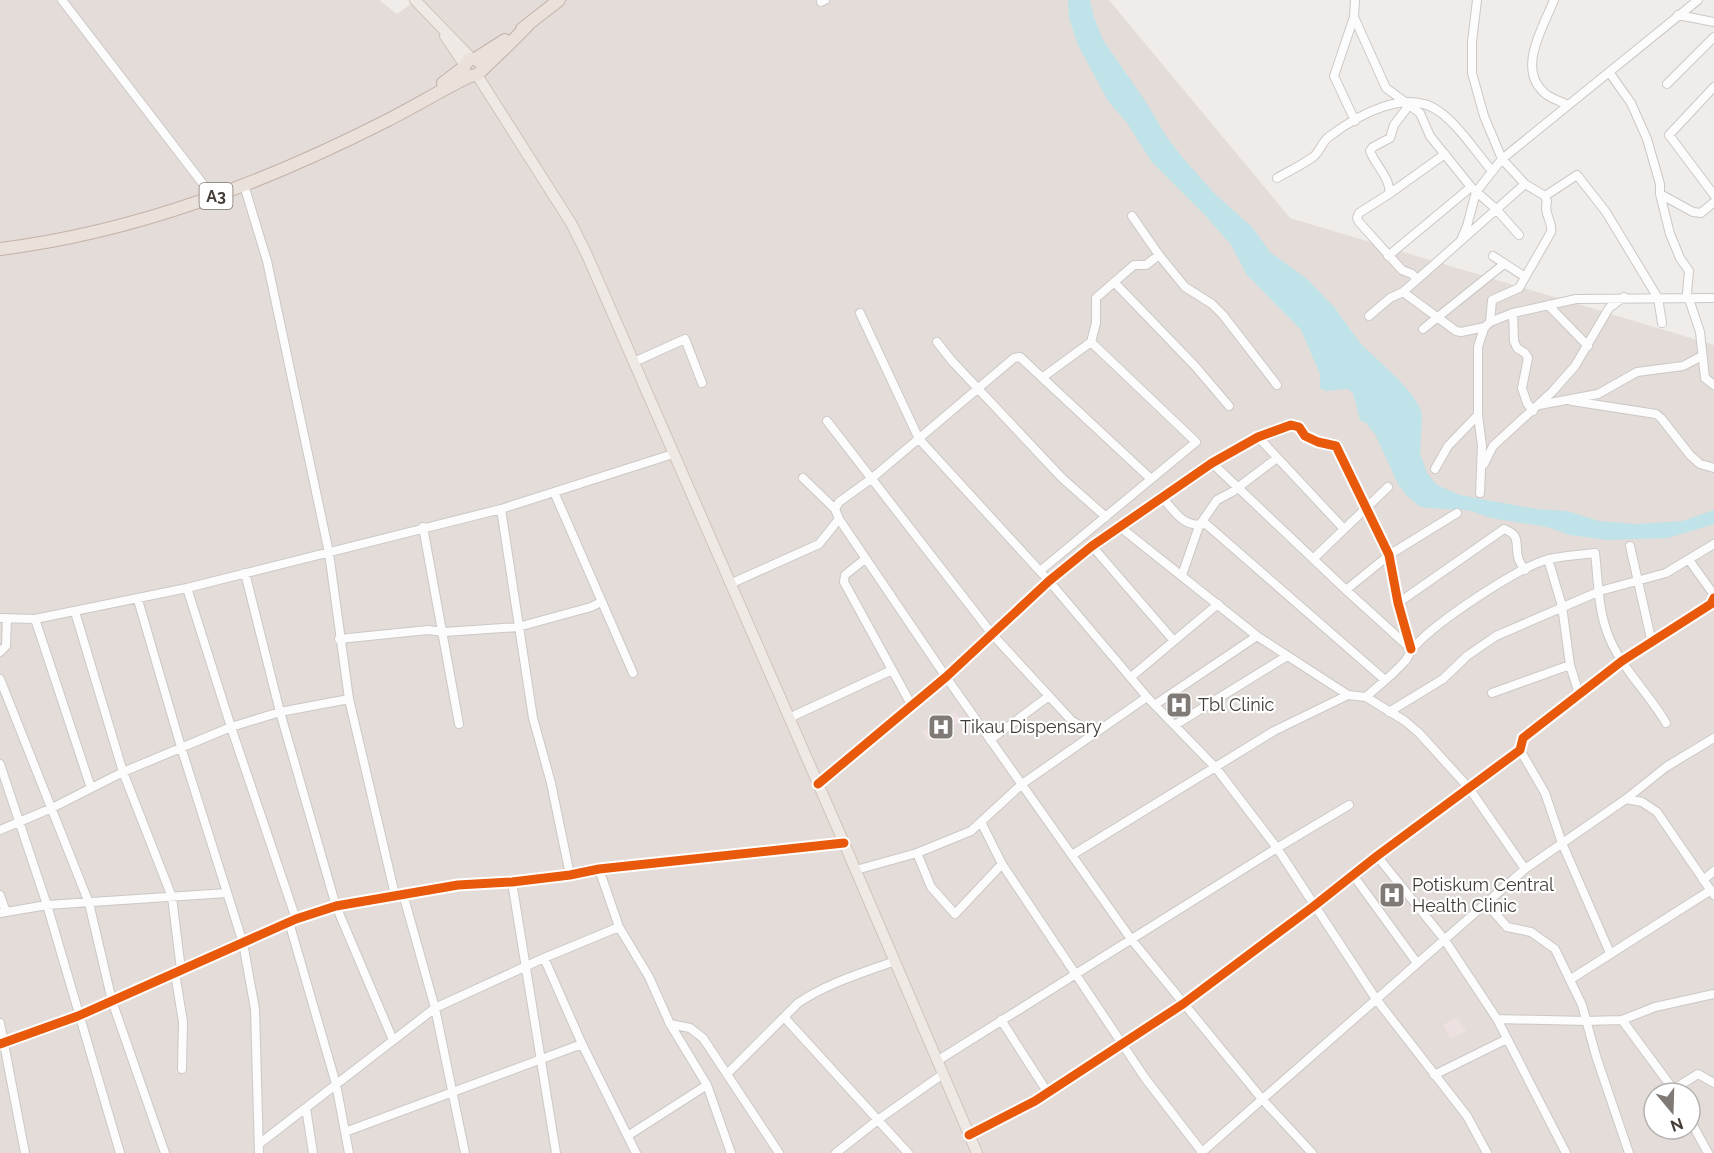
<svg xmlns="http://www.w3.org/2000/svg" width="1714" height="1153" font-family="Raleway,sans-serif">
<rect width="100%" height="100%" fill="#efecea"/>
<!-- residential -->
<path fill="#e3dcd8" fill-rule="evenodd" d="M0 0H379L397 14 416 0H1109L1290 218 1714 345V1153H0ZM1654 1093H1690V1129H1654Z"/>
<!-- medical -->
<path fill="#ede0e1" d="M1178 692 1190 711 1178 719 1172 711 1175 708 1169 701Z
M955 711 961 721 928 741 922 732Z
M1392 884 1403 896 1393 905 1382 893Z
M1457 1017 1466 1031 1451 1039 1443 1025Z"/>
<!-- water -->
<path fill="#bfe3e9" d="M1068 0H1090L1094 17 1103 40 1146 102 1166 136 1182 157 1215 194 1253 228 1270 252 1307 279 1334 307 1361 344 1397 378 1412 395 1420 408 1422 415 1420 453 1427 473 1437 485 1460 495 1536 509 1567 511 1599 521 1636 524 1683 521 1714 510V524L1668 538 1607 540 1570 535 1547 527 1491 518 1468 510 1426 508 1419 506 1407 496 1398 484 1375 434 1366 423 1360 420 1353 393 1347 389 1325 391 1320 388V374L1301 330 1247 275 1231 245 1205 215 1151 161 1127 123 1108 101 1078 45 1069 18Z"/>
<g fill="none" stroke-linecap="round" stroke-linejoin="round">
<!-- minor casing -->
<g stroke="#cbc8c6" stroke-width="10">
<path id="minor" d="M62 0 213 197
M1477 0 1472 42V73L1484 116 1502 159 1525 184 1545 196 1547 202C1543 214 1553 221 1551 232L1519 288 1492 300 1490 322
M1554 0C1543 28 1515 71 1547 95 1553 99 1562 102 1568 105
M821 2 825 0
M1678 15 1714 22
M1354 17 1386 88 1420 113 1430 136 1471 187 1496 209 1519 235
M1609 72 1631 103 1647 139 1660 184V194L1670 234 1680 258 1689 271 1687 293 1700 332 1705 378 1714 385
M1667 84 1714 37
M1714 87 1669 135 1714 195
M1410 104 1394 125 1390 138 1373 147 1370 151C1375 165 1392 180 1389 194L1359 213 1357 218 1359 222 1402 270 1412 274 1417 279
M1355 121 1334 76 1354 17 1355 0
M1277 178C1289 171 1302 165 1313 157 1320 152 1322 141 1330 136 1358 115 1407 87 1440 112 1459 126 1476 152 1492 171
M244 185 267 261 329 553 349 699 395 895
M1389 194 1445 154
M1660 194 1693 212 1701 213 1714 202
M1545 196 1577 175 1606 212 1658 298 1662 323
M1132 216 1159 255 1185 287 1212 304 1223 315 1277 385
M1461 240 1467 226 1476 192 1502 159 1698 0
M1388 256 1471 187
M1493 256 1525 277
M1114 282 1195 366 1229 406
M1403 292 1456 331 1461 332 1485 327
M1548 305 1588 346
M860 313 919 439 1049 581 1147 697 1216 768 1277 848 1349 805
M1513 313 1514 341 1517 348 1525 353 1528 358 1522 388 1527 403 1533 411
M1369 316 1390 298 1403 292 1525 184
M1423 329 1504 264
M937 342 952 361 1062 478 1106 517
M634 362 685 339 702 383
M1043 377 1091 342 1096 323V298L1134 265H1146L1159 255
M1572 401 1656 414 1661 418 1690 455 1700 464 1714 468
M1539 405 1598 394 1637 372 1683 366 1702 356
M827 421 992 634 1072 721 1094 733
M1258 437 1344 529
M1212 463 1346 590 1411 649
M1484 464 1493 446 1552 392 1575 366 1609 308 1624 297
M1435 469 1448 446 1478 415
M803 478 835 509 839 519 946 677 1131 939 1262 1099 1312 1153
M554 492 633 673
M1480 493 1482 446 1478 415V347L1484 328 1490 322 1513 313 1576 299 1714 298
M1162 497C1176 513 1183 528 1206 524L1385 680
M501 509 533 718 551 783 570 875
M835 509 839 502 871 479 1014 358 1020 357 1151 479
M423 527 459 724
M1120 527 1257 636 1348 695 1366 697 1405 721 1419 733 1469 788 1525 869
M1092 546 1174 641
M1630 546 1652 643
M865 559 845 575 844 582 912 706
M1313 559 1388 487
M1548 559 1562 606 1570 665 1579 694
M1689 560 1712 592 1714 598
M1040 571 1196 442 1091 342
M245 573 280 712 336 906 393 1040
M1182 575 1199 526 1217 500 1232 492 1277 458
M730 584 819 544 839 519
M187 588 231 727 296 919
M1346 590 1389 555 1457 513
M138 600 181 747 243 943 255 1009 259 1153
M1398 603 1504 529C1521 535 1515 544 1518 557 1519 562 1522 566 1525 570
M75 612 123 772 172 897 181 970
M0 618 35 619 187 588 501 509 673 454
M35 619 91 788
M339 639 428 630 444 632 518 627 591 607 601 602
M0 652 6 646 7 618
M1131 677 1218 604
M0 679 89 903 112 1001 165 1153
M1492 693 1570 665
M1366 697C1379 685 1393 675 1404 662 1409 658 1409 651 1414 647 1436 622 1518 567 1549 559 1564 556 1580 555 1595 553 1598 579 1598 607 1607 632 1619 666 1648 692 1666 723
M1156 704 1257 636
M1389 712 1443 679 1467 656 1496 636 1600 591 1666 573 1714 544
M789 718 892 670
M1175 725 1287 656
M990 740 1049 696
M1520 750 1545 793 1562 843 1610 953
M0 764 47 905 120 1153
M818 784 946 677 1049 581 1092 546 1212 463 1258 437 1291 425 1299 427 1305 436 1318 442 1336 446 1389 555 1398 603 1411 649
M1626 799 1666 767 1714 738
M981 822 1002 864 1145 1078 1202 1152
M0 830 52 808 123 772 231 727 280 712 349 699
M917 853 931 887 955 914 1002 864
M1072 855 1274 731 1348 695
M1377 856 1444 939 1497 1019 1566 1153
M599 869 619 927 649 977 670 1024 707 1085 731 1153
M856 870 917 853 971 831 1022 784 1147 697
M1353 875 1417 963
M1703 880 1714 871
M512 882 556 1153
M403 894 435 1008 465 1153
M0 895 6 912
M1486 903 1507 927 1531 932 1555 949 1582 1005 1596 1056 1629 1153
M0 913 47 905 227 893
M289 922 336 1084 349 1153
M544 958 582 1044 636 1153
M175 973 183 1022 182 1069
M1571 979 1711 890
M784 1017 908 1153
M1497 1019 1586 1021 1622 1020 1655 1007 1714 994
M1001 1020 1048 1093
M1622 1020 1676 1093
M0 1023 25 1153
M670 1024 690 1028 703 1038 779 1153
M0 1044 78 1016 296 919 336 906 458 885 512 882 570 875 599 869 844 843
M937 1061 1277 848 1376 999 1467 1116 1487 1153
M727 1074 798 1003C828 983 862 973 895 961
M1434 1075 1507 1039
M1674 1089 1698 1074 1714 1083
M306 1108 313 1153
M1690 1120 1708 1153
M345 1132 582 1044
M629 1135 707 1085
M969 1135 1035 1101 1183 1004 1314 906 1377 856 1520 750 1523 738 1622 661 1711 604 1714 598
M259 1144 435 1008 544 958 619 927
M836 1153 879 1119 943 1074
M1201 1153 1525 869 1626 799 1642 802 1657 812 1714 895"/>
</g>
<!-- major casing -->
<g stroke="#d0c3b9" stroke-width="12">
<path id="major" d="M415 0 472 59
M445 36 464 64
M477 75 571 223 587 255 844 843 977 1153"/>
</g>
<!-- highway casing -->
<g stroke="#c4b2a8" stroke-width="14">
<path id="highway" d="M522 29 559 0
M475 59 505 40
M443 83 464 67 469 59H475L480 62
M0 249C136 232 264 183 386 121 414 107 441 90 470 76L477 75C493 59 511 43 527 26"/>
</g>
<!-- minor -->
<use href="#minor" stroke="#fdfcfc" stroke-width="8"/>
<!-- major -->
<use href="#major" stroke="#efe9e5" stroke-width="10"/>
<!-- highway -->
<use href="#highway" stroke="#eae1db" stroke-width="12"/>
<!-- cycleway casing -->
<g stroke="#fff" stroke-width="13">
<path id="cycleway" d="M818 784 946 677 1049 581 1092 546 1212 463 1258 437 1291 425 1299 427 1305 436 1318 442 1336 446 1389 555 1398 603 1411 649
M0 1044 78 1016 296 919 336 906 458 885 512 882 570 875 599 869 844 843
M969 1135 1035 1101 1183 1004 1314 906 1377 856 1520 750 1523 738 1622 661 1711 604 1714 598"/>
</g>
<!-- cycleway -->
<use href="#cycleway" stroke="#e8590c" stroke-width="9"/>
</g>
<!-- icons -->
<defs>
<g id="hospital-square" transform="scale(1.35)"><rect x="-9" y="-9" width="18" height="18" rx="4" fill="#807a76" stroke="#fff"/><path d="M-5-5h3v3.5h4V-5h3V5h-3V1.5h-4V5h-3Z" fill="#fff"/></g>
</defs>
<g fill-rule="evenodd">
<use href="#hospital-square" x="1179" y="705"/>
<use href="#hospital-square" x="941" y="727"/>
<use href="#hospital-square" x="1392" y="895"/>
</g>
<g text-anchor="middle" stroke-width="4.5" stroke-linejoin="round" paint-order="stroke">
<!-- shield labels -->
<rect fill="#fff" stroke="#7c7673" stroke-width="1.5" x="199.5" y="183" width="33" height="26" rx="4.5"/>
<g font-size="16" font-weight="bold" fill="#443c37">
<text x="216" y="202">A3</text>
</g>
<!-- poi labels -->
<g font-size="18" fill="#443c37" stroke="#fff" text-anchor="start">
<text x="1198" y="711">Tbl Clinic</text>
<text x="960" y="733">Tikau Dispensary</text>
<text x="1412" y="891">Potiskum Central<tspan x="1412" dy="21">Health Clinic</tspan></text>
</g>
</g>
<!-- north arrow -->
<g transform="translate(1672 1111) rotate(161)"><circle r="28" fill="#ffffff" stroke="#b4b1af" stroke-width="1.5"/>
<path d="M0-4.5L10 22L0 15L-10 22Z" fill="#807a76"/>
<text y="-9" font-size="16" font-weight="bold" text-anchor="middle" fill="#443c37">N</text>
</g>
</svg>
